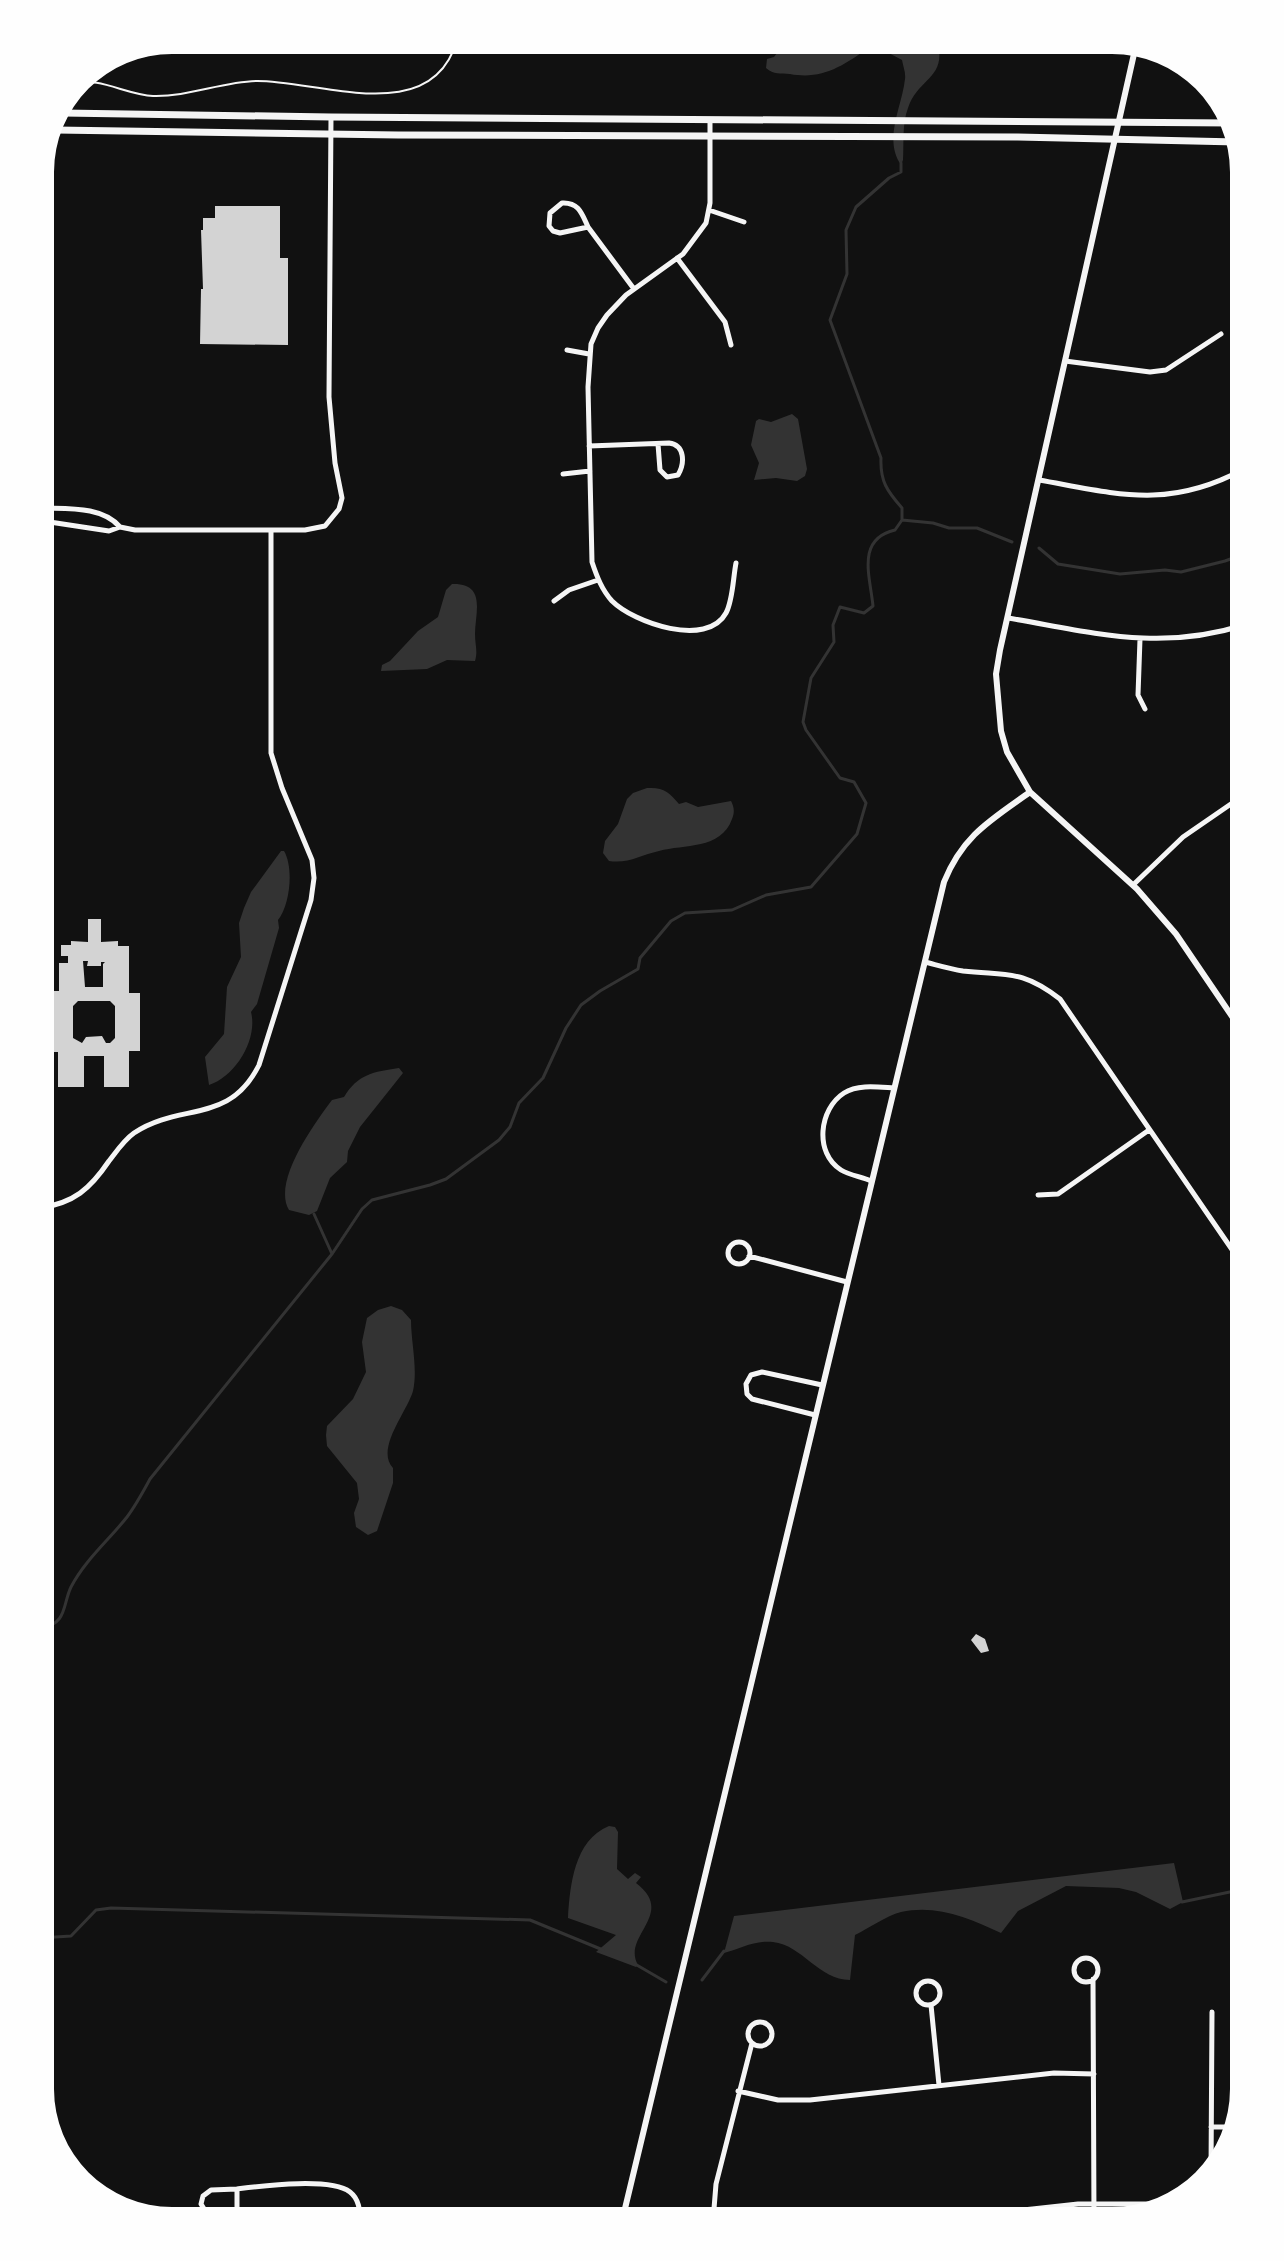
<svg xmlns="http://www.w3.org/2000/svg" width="1284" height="2261" font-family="'Zilla Slab',serif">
<rect width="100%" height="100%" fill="#111"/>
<!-- water -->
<path fill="#333" d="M787 40H937C948 79 918 77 908 108 902 123 904 144 903 160L901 165C883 139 902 107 905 79 906 73 903 66 902 60L885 51 868 48C843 66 822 80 790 74 780 73 774 75 766 68L767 59 774 57Z
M792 414 798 419 807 469 805 476 797 481 776 478 754 480 759 463 751 445 756 421 759 419 771 422Z
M452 584C487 583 475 613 475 634 475 645 478 651 475 661L447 660 427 669 381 671 382 665 390 661 418 631 438 617 446 590Z
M647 788C664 787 669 792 679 804L686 802 698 807 731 801C734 807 735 812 732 819 721 850 684 844 659 851 641 855 628 864 609 861L603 853 605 841 618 824 627 799 633 793Z
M281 851H284C294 868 290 905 278 920L279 928 257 1004 251 1012C258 1039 236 1076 209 1085L205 1057 224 1034 227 987 241 957 239 923 244 908 251 892Z
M399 1068 403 1073 360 1127 348 1151 347 1162 330 1178 317 1211 309 1215 289 1210C272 1182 314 1124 332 1100L344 1097C358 1074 373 1072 399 1068Z
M391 1306 402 1310 411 1320C411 1342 418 1369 413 1391 407 1412 375 1449 393 1468V1483L377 1531 368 1535 356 1527 354 1513 359 1499 357 1483 327 1446 326 1435 327 1426 353 1399 366 1372 362 1342 367 1318 378 1310Z
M609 1826 615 1827 618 1832 617 1869 628 1879 635 1873 641 1877 636 1883C677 1914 621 1936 638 1965L636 1967 596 1952 616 1935 568 1918C570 1886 574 1840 609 1826Z
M1174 1863 1183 1902 1170 1909 1136 1892 1119 1888 1066 1886 1018 1911 1001 1933C970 1918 936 1904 901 1912 886 1916 869 1928 855 1935L850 1980C819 1980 802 1945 773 1942 755 1940 740 1949 724 1953L734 1916Z"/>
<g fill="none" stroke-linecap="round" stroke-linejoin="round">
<!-- stream -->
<path stroke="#333" stroke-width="3" d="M902 520 933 523 949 528H977L1012 542
M1039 548 1058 564 1120 574 1165 570 1181 572 1225 561 1244 554
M314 1214 332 1254
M40 1629C68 1623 62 1606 71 1587 85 1560 109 1540 127 1517 136 1505 143 1492 150 1479L332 1254 362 1209 372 1200 430 1185 446 1179 499 1140 510 1127 519 1103 543 1078 566 1028 581 1005 600 991 638 969 640 958 671 921 685 913 732 910 766 895 811 887 857 834 866 803 854 782 840 778 806 730 803 722 811 678 834 642 833 625 840 607 864 613 873 606C870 576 856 539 895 530L902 520V508C887 491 880 481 881 458L830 320 847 274 846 230 856 207 889 178 901 172V163
M1182 1902 1244 1889
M40 1938 71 1936 96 1910 111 1908 530 1920 603 1950
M635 1964 666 1982
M702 1980 724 1951"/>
</g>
<!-- building -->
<path fill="#d3d3d3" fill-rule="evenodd" d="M215 206H280V258H288V345L200 344 201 289H203L201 230H203V218H215Z
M88 919H101V942L118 941V946H129V993H140V1051H129V1087H104V1056H84V1087H58V1052H47V991H59V963H68V956H61V945H71V941L88 942ZM83 961H88L87 966H101V962H105L103 964V987H85ZM78 1001H110L115 1006V1038L110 1043H106L102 1036 86 1037 82 1043 73 1038V1006Z
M976 1634 985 1639 989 1651 981 1653 971 1640Z"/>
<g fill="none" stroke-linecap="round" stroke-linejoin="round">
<!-- path -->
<path stroke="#f5f5f5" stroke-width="2" d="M76 84C96 76 128 95 153 96 188 97 221 82 256 81 318 80 432 129 457 40"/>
<!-- minor -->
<path stroke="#f5f5f5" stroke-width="5" d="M710 120V203L706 223 683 254 626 295 607 315 598 328 591 344 588 387 592 562C597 577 602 590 612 601 634 623 707 648 726 613 733 600 733 578 736 563
M709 210 744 222
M588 227C582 214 579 202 562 203L550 213 549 226 553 231 560 233 588 227 634 289
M677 258 725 322 731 345
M567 350 589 354
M1065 361 1150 372 1166 370 1221 334
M589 446 669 443C685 445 685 463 678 475L667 477 660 470 658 444
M563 474 590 471
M1039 480C1118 494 1168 510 1244 469
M42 508C68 509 102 506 120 527
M43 521 109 531 120 527 135 530H305L325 526 339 509 342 498 335 463 329 397 331 117
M554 601 569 590 598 580
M1008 618C1092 632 1159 652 1244 625
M1140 639 1138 695 1145 709
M1133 885 1183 837 1244 795
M925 962C937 965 950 969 963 971 1007 976 1021 969 1060 999L1244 1267
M871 1181C862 1177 849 1175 841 1170 814 1153 819 1109 844 1093 858 1084 878 1087 894 1088
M1038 1195 1058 1194 1149 1130
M40 1208C74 1203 90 1189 109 1161 116 1152 124 1140 134 1133 181 1102 229 1125 259 1065L311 900 314 878 312 860 282 788 271 753V530
M728 1253a11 11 0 1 1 22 0a11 11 0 1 1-22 0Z
M749 1256 847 1282
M815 1415 752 1399 747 1394 746 1384 751 1375 762 1372 822 1385
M1074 1970a12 12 0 1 1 24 0a12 12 0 1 1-24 0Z
M1093 1979 1094 2221
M916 1993a12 12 0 1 1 24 0a12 12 0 1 1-24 0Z
M931 2005 939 2085
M748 2034a12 12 0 1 1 24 0a12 12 0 1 1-24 0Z
M738 2091 778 2100H810L1054 2073 1094 2074
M1211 2127H1233
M1211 2172 1212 2012
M237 2216 209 2217 201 2204 203 2196 211 2190 237 2189
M237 2221V2189C262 2186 330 2177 350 2192 359 2199 360 2210 360 2221
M713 2221 716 2184 752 2043
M921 2221 1078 2204H1175"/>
<!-- tertiary -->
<path stroke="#f5f5f5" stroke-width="6" d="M1136 45 1000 650 996 674 1001 731 1007 752 1030 792 1137 889 1176 934 1244 1034
M622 2221 944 882C963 835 991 820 1030 792"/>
<!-- secondary -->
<path stroke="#f5f5f5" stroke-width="7" d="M63 113 331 117 1233 123
M56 130 398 135 1018 137 1237 142"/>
<!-- primary -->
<path stroke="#f5f5f5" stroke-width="8" d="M40 739 44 684V155"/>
</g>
<!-- crop -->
<path d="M0 0H1284V2261H0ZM172 54H1112A118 118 0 0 1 1230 172V2089A118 118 0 0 1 1112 2207H172A118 118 0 0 1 54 2089V172A118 118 0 0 1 172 54Z" fill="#fefefe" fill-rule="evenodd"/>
</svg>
